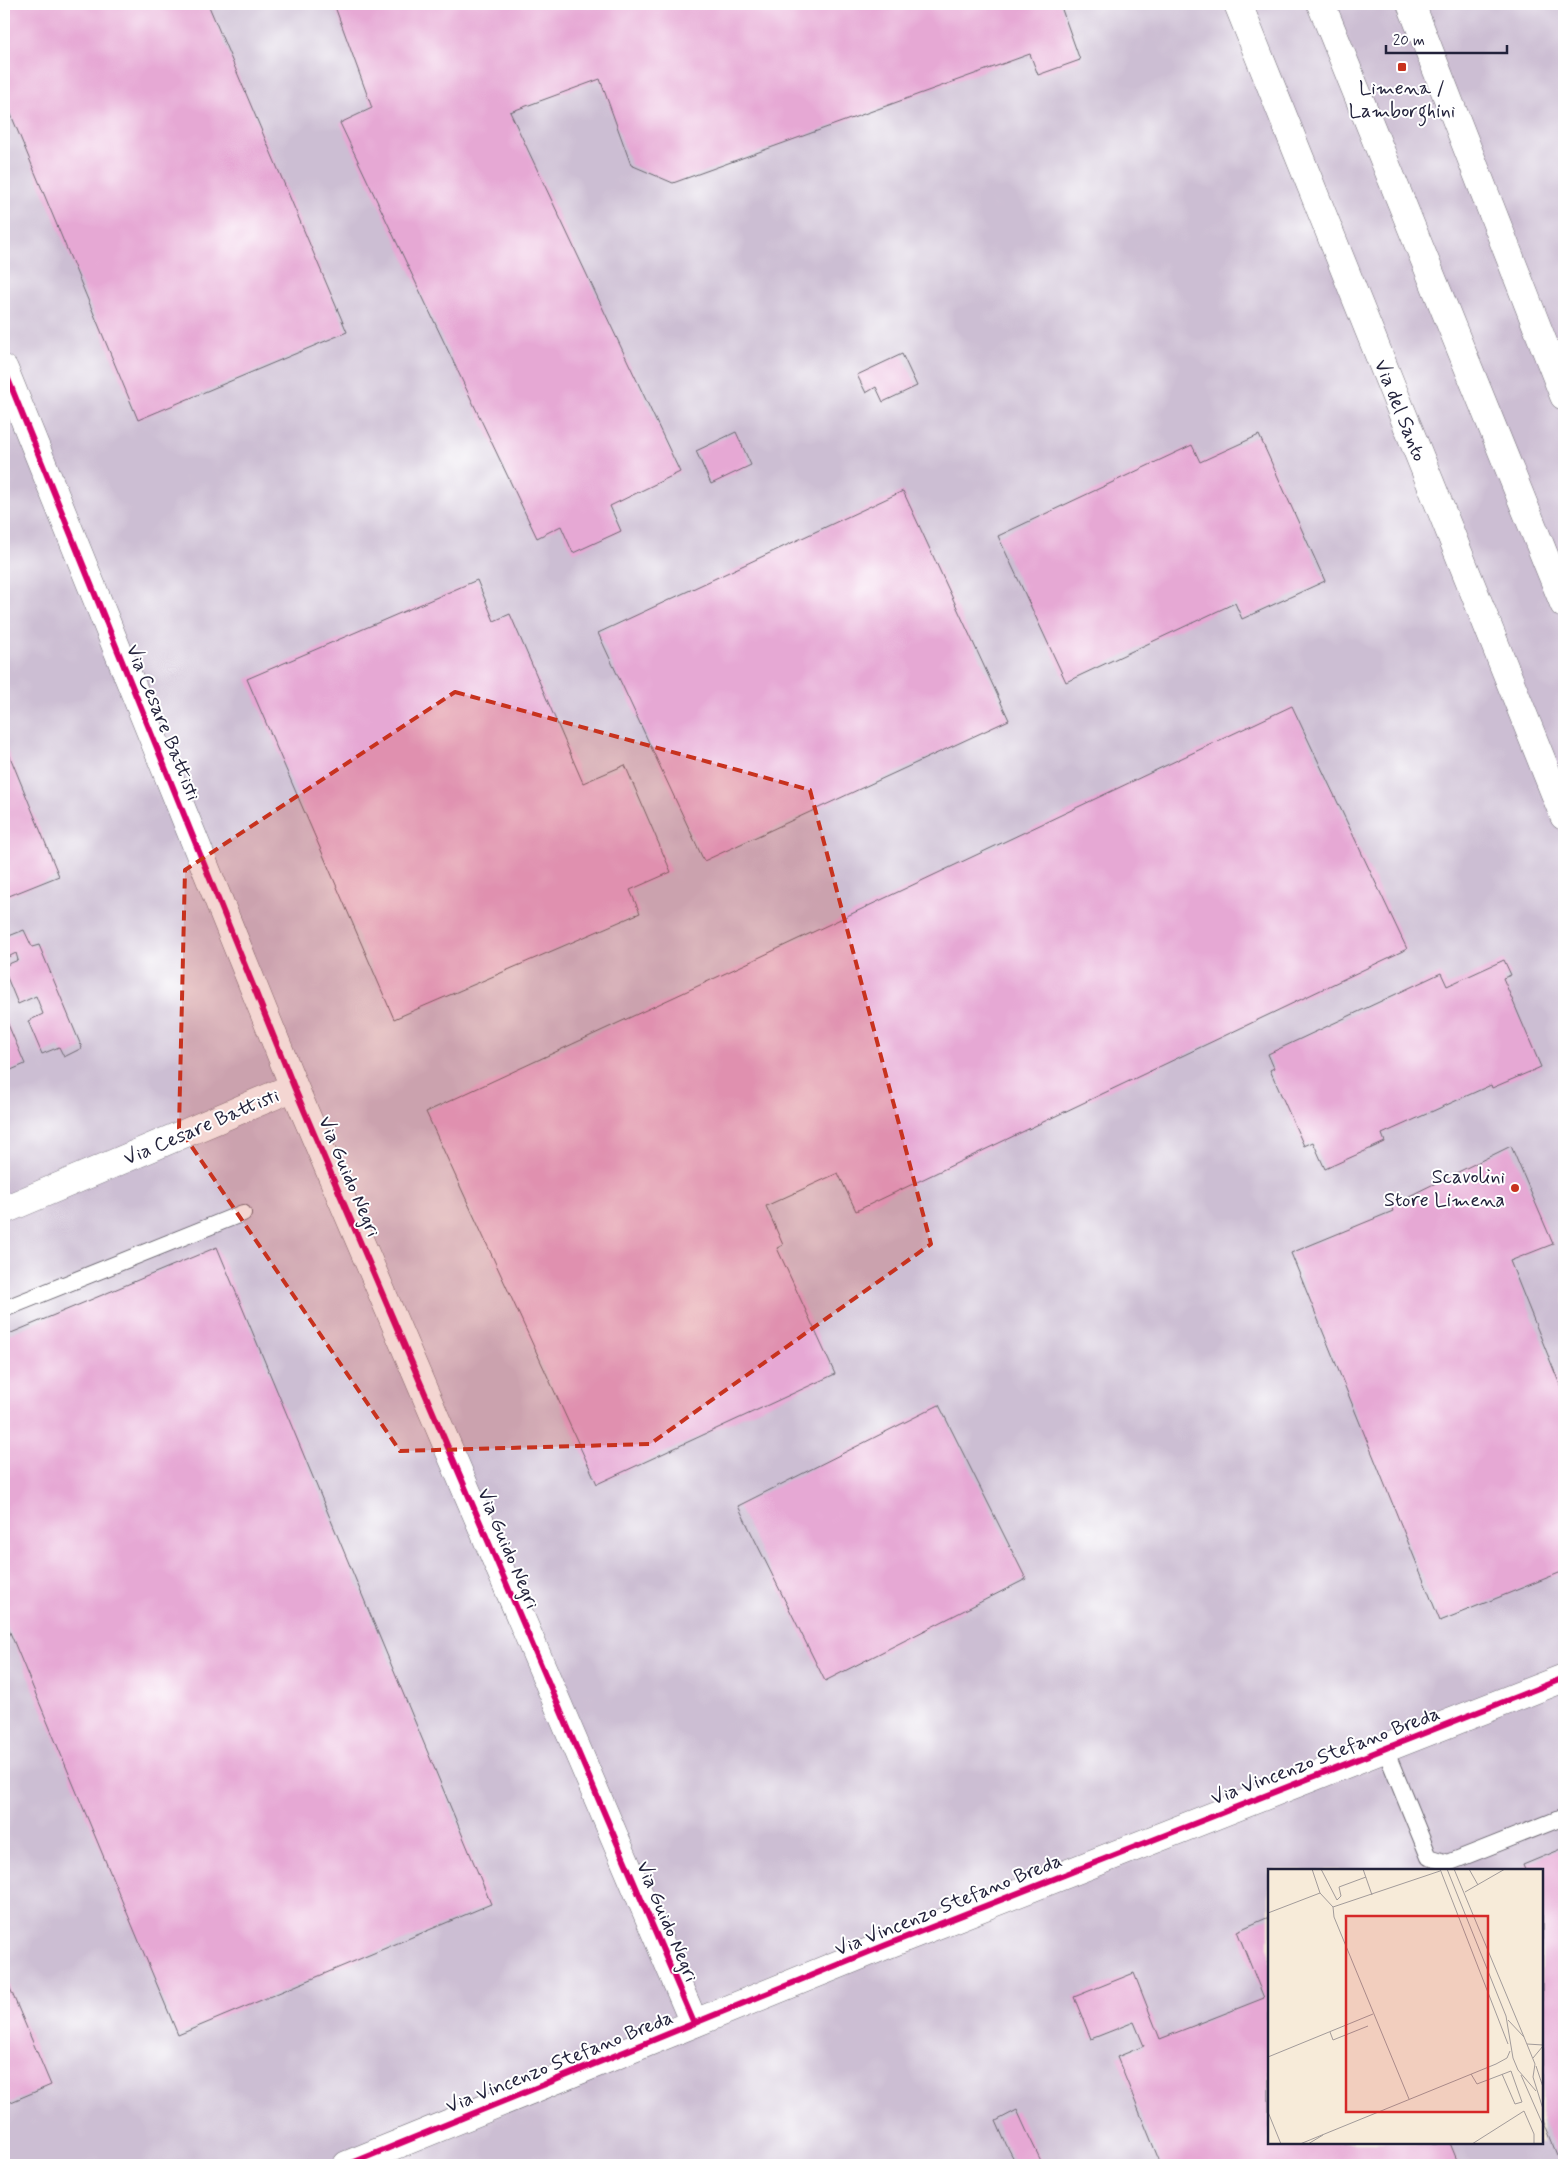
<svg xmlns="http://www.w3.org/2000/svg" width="1568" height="2169" font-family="Mynerve,sans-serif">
<rect width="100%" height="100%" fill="#fff"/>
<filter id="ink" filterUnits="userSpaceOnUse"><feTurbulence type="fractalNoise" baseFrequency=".02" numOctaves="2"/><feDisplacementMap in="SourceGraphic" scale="10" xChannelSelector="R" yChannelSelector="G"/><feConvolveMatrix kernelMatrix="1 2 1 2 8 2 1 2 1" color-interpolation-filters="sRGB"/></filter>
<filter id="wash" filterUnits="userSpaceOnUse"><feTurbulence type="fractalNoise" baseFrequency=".0096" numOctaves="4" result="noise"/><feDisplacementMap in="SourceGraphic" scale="20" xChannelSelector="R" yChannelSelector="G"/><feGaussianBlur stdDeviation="1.12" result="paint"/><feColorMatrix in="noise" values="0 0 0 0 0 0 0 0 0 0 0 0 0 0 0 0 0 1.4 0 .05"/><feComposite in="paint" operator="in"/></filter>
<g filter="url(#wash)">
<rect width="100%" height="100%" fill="#f7ebd9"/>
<!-- industrial -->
<path fill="#ccbed3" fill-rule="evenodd" d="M4 4H1564V2165H4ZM1269 1870H1542V2143H1269Z"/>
<g id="blocks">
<!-- building -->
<path fill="#e6a8d4" d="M4 4H208L347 332 138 420 4 98Z
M334 4H1060L1080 60 1038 75 1030 54 673 183 631 165 600 79 510 112 680 472 610 506 621 531 573 553 561 526 537 538 340 123 372 108Z
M902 354 917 386 883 402 876 387 866 393 857 375Z
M736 432 751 465 711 484 696 451Z
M1259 435 1325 581 1242 619 1235 603 1066 682 998 536 1192 445 1200 462Z
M903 491 1009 720 704 861 598 633Z
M477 580 494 621 510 614 583 783 625 765 671 872 630 890 640 913 394 1019 247 679Z
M1292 706 1407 949 856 1211 838 1173 766 1206 783 1245 777 1248 835 1374 597 1484 426 1112 741 966Z
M4 742 59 876 4 898Z
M24 930 32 947 39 945 82 1048 64 1057 59 1047 42 1054 28 1021 43 1014 36 996 18 1004 4 970V966L18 960 16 953 4 959V938Z
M1504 960 1511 975 1503 978 1541 1067 1492 1088 1491 1085 1382 1134 1385 1142 1325 1169 1313 1142 1304 1146 1270 1070 1274 1068 1268 1054 1441 973 1447 986Z
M4 1015 25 1064 4 1073Z
M1511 1146 1553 1244 1510 1261 1564 1395V1571L1440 1621 1291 1253 1393 1211 1391 1205Z
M217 1247 491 1904 178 2035 4 1618V1336Z
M939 1405 1026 1579 825 1681 738 1506Z
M1564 1848V2165H1561L1542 2118V1870H1525L1523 1865Z
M1269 1917V2143H1450L1459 2165H1161L1117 2057 1144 2046 1134 2022 1091 2039 1074 1997 1134 1973 1160 2039 1264 1998 1237 1931Z
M4 1974 51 2085 4 2105Z
M1017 2110 1028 2134 1043 2165H1017L1006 2144 996 2121Z"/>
</g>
</g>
<g filter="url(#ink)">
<use href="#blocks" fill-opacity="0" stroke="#6d6872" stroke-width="1"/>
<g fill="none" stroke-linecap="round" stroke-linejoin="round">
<!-- lane casing -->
<g stroke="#6d6872" stroke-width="18">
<path id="lane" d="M4 1309 243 1213
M1385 1749 1429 1857 1448 1863 1564 1817"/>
</g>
<!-- street casing -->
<g stroke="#6d6872" stroke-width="29">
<path id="street" d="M1238 4 1564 816
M1411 4 1564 396
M4 369 294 1087 694 2023
M4 1210 294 1087"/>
</g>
<!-- secondary casing -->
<g stroke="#6d6872" stroke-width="29">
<path id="secondary" d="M1321 4 1564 604
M347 2165 886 1945 1564 1678"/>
</g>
<!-- lane -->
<use href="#lane" stroke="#fff" stroke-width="16"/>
<!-- street -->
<use href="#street" stroke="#fff" stroke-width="28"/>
<!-- secondary -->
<use href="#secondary" stroke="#fff" stroke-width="28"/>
<!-- cycleway casing -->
<g stroke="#fff" stroke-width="9">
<path id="cycleway" d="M4 369 294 1087 694 2023
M347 2165 886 1945 1564 1678"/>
</g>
<!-- cycleway -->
<use href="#cycleway" stroke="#d6006c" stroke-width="6"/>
</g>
</g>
<!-- marked area -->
<path fill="#c8321e" fill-opacity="0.2" stroke="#c8321e" stroke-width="4" stroke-dasharray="10 6" stroke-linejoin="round" d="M455 692 810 790 931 1244 650 1444 400 1451 179 1128 185 870Z"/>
<!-- markers -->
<g fill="#c8321e" stroke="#fff" stroke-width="2">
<rect x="1397" y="62" width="10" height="10" rx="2.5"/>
<circle cx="1515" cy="1188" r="5"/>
</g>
<g text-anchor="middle" stroke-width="4" stroke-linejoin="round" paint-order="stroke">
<!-- poi labels -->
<g font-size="20" fill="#22223b" stroke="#fff">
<text x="1402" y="94">Limena /<tspan x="1402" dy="23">Lamborghini</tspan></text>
<text x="1505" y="1183" text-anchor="end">Scavolini<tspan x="1505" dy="23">Store Limena</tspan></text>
</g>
<!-- street labels -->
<g font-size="20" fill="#22223b" stroke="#fff">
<text transform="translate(1401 410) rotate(68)" y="7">Via del Santo</text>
<text transform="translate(164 722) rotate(68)" y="7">Via Cesare Battisti</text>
<text transform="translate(201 1126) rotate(-23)" y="7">Via Cesare Battisti</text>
<text transform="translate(350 1176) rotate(67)" y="7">Via Guido Negri</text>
<text transform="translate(509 1548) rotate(67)" y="7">Via Guido Negri</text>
<text transform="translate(1325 1755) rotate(-21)" y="7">Via Vincenzo Stefano Breda</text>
<text transform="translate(948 1904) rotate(-22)" y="7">Via Vincenzo Stefano Breda</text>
<text transform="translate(668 1921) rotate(67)" y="7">Via Guido Negri</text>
<text transform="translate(559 2061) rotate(-22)" y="7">Via Vincenzo Stefano Breda</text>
</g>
</g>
<!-- overview -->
<g transform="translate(1268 1869)">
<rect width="275" height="275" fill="#f7ebd9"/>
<path fill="none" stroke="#a29b9a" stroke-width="1" d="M44 0 52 24 65 38 66 48 141 230M53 0 69 31 73 27 71 18 98 8M95 0 104 26M172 0 240 175M179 0 238 147 245 189 250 201 268 222M186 0 256 168M201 0 210 16M197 23 237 0M65 38 172 2M0 44 52 24M240 151 256 168 267 195 265 208 275 240M62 163 65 171 100 157M259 175 275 176M0 188 105 145M265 189 275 177M268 197 275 218M203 205 209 215 243 202 254 233 247 235 234 205M253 206 275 256M0 243 13 275M32 275 228 195 239 189 242 182M40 275 55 266M204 275 256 242 266 265V275"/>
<path fill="#d62828" fill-opacity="0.15" stroke="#d62828" stroke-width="2.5" d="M78 47H220V243H78Z"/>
<rect width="275" height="275" fill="none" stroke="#22223b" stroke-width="2.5"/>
</g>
<!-- margin -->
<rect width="1568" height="2169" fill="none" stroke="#fff" stroke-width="20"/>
<!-- scale -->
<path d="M1386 45v8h121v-8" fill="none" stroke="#22223b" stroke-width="2.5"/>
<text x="1393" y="45" font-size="15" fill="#22223b" stroke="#ffffff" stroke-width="4" paint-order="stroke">20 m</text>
</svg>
